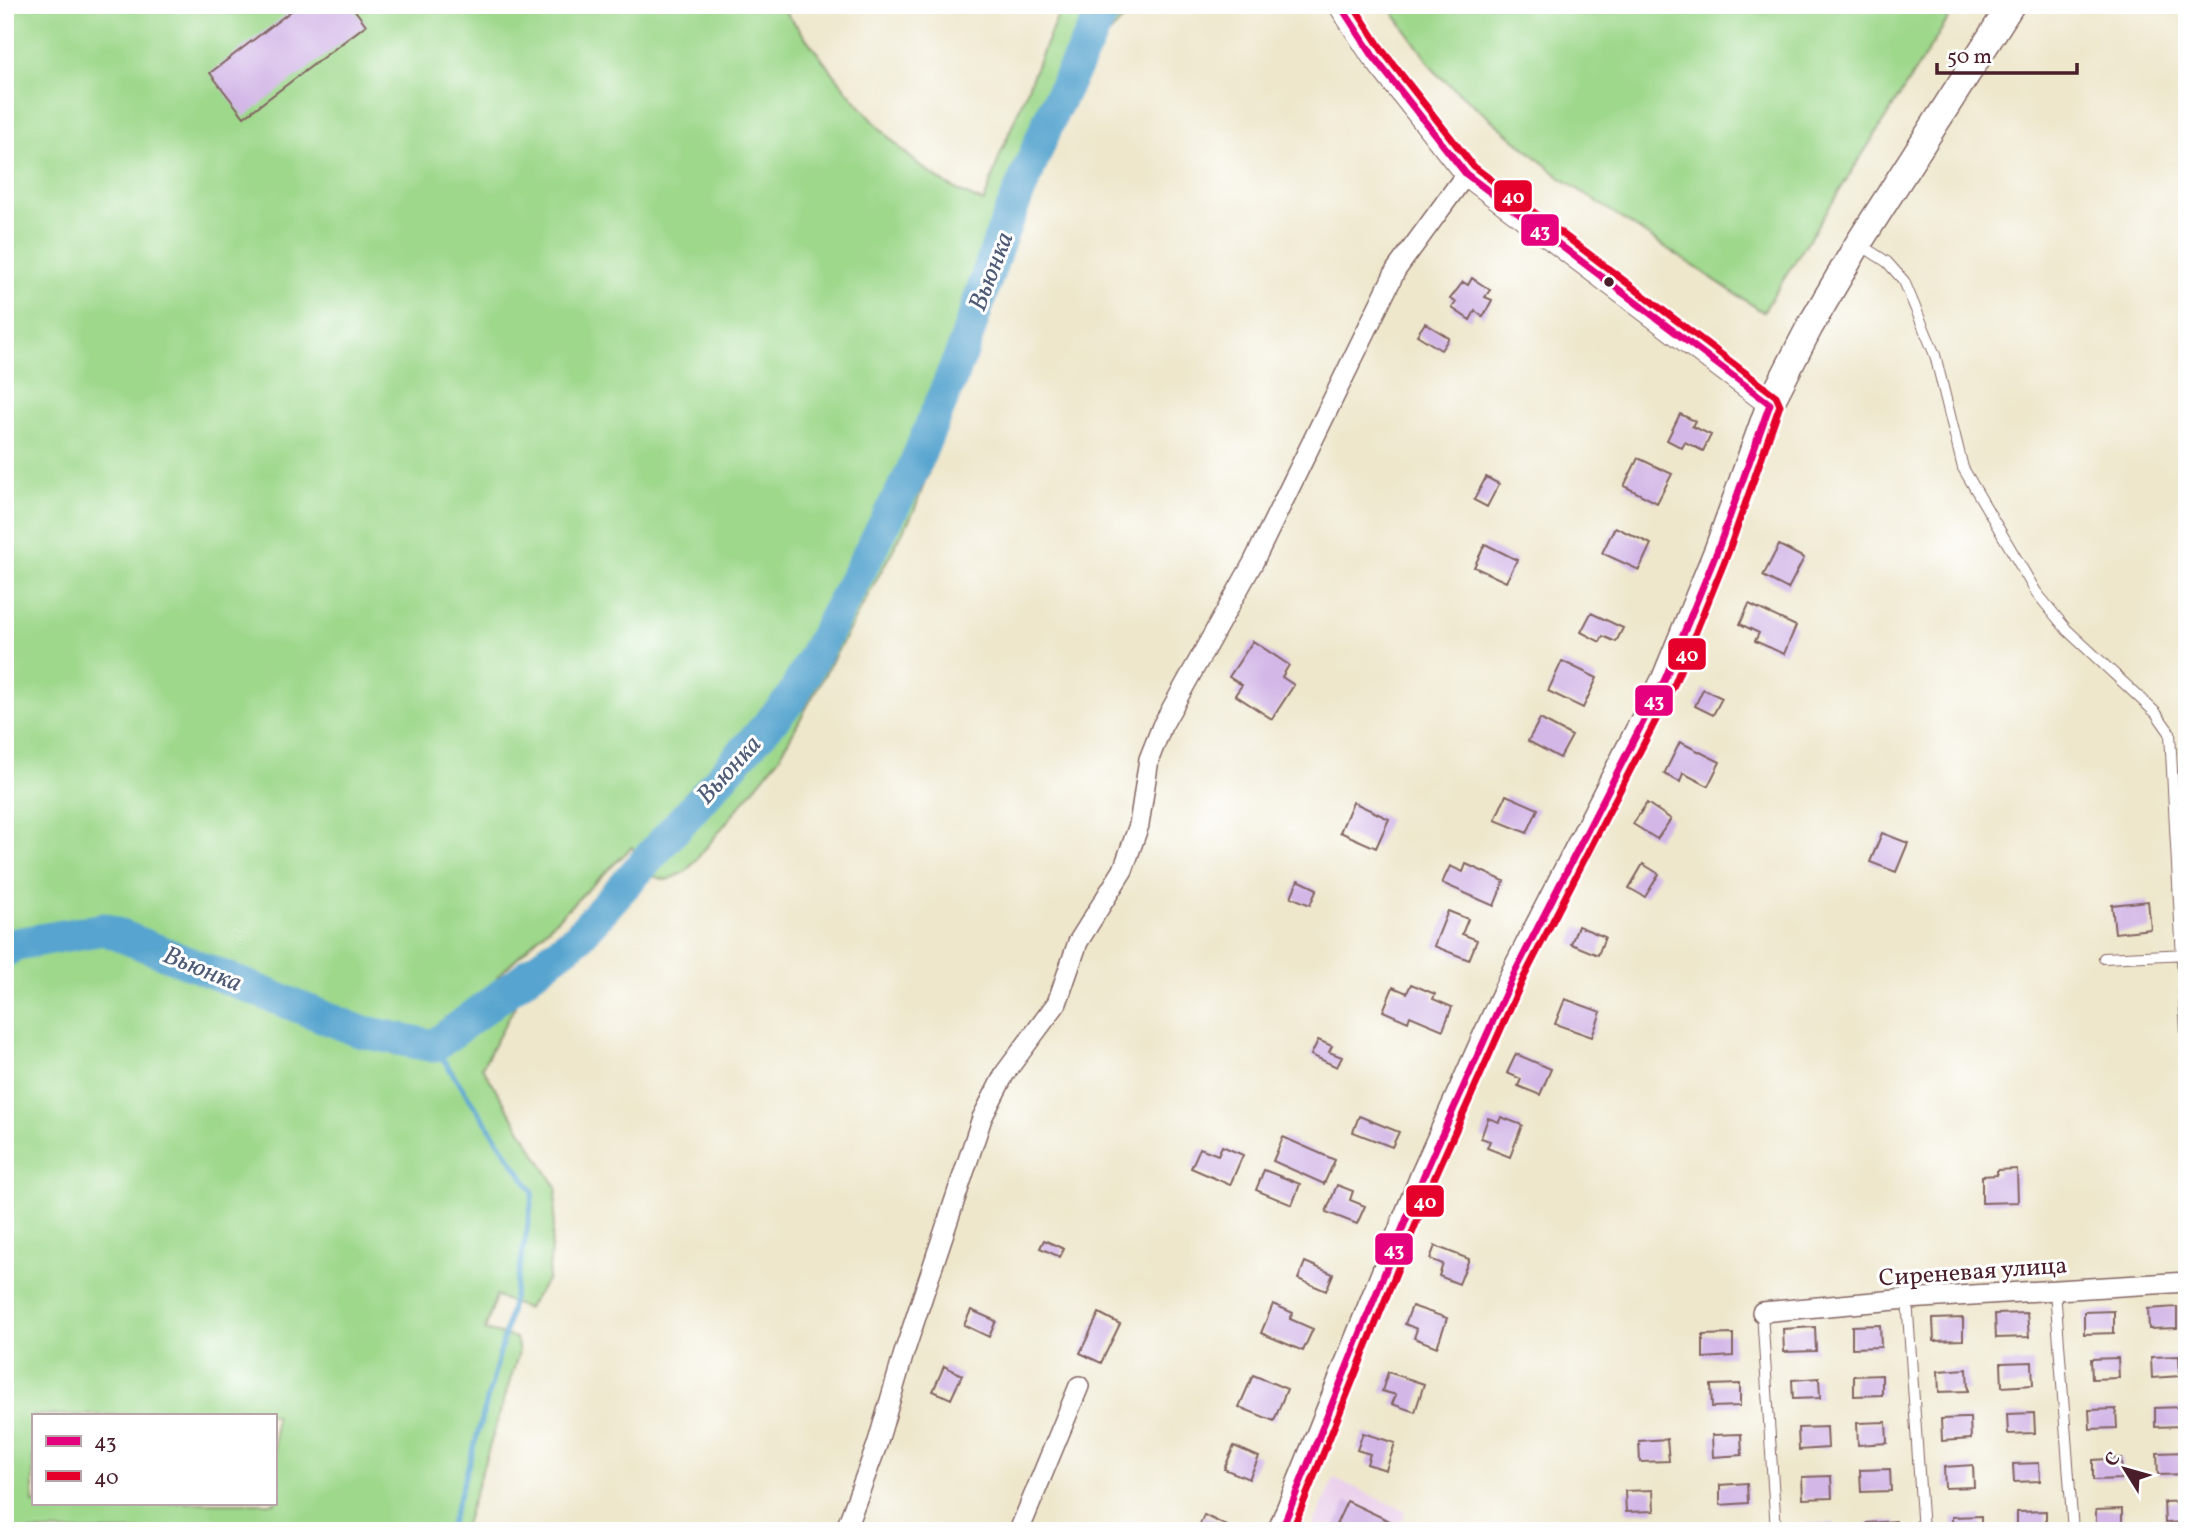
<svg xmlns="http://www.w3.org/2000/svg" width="2192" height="1536" font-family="Vollkorn,serif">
<rect width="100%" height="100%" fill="#fff"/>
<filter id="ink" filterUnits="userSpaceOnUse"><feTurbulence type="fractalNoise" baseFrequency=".0143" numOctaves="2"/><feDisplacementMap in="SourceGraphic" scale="14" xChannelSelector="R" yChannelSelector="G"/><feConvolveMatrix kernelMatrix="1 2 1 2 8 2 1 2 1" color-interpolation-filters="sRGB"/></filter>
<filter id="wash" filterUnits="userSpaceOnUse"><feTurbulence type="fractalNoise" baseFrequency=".00686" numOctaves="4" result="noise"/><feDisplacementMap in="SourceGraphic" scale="28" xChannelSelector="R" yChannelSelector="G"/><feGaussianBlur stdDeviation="1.57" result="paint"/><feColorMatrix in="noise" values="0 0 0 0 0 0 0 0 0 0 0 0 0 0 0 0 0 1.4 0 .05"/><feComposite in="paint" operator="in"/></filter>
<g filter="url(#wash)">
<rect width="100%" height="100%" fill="#eee7cc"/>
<!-- built -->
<path fill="#ebd1ec" d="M1334 1478 1406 1511 1398 1531H1311Z"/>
<!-- green -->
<path fill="#9ed88b" stroke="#747c5b" stroke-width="2" fill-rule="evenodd" d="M5 5H780C835 73 899 173 984 202L1000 155 1062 5H1137L1107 36 1058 128 914 511 779 758 687 871 667 880 647 875 632 847 497 977 515 1006 482 1067 557 1188 548 1279 527 1309 496 1296 485 1330 516 1338 519 1352 463 1531H5ZM33 1415H275V1503H33Z
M1388 5H1957L1763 312 1561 178 1437 74Z"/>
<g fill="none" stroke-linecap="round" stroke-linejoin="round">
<!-- stream -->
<path stroke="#56a4cf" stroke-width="5" d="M434 1046 533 1192C517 1307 482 1419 449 1531"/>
<!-- river -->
<path stroke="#56a4cf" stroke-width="33" d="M5 951 16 944 104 929 359 1031 434 1046 577 938 791 699 910 476 962 352 1000 238 1053 111 1101 15 1110 5"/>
</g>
<g id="blocks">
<!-- building -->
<path fill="#d3b7e7" d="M299 5H351L366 25 244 117 210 73Z
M1472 278 1490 290 1485 297 1492 300 1483 317 1475 311 1470 320 1452 308 1456 302 1450 299 1463 282 1468 285Z
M1425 323 1449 338 1441 350 1417 335Z
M1680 414 1695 421 1692 426 1711 435 1703 451 1685 442 1682 448 1667 440Z
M1638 458 1672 474 1657 503 1624 486Z
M1486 477 1499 484 1487 507 1474 500Z
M1615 527 1651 544 1639 570 1602 553Z
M1485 544 1517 560 1506 582 1474 567Z
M1779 545 1804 558 1788 589 1763 576Z
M1749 604 1796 626 1784 654 1755 641 1759 633 1740 624Z
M1591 613 1623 628 1616 642 1603 636 1600 642 1581 632Z
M1253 641 1289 665 1282 677 1294 685 1272 719 1235 695 1242 685 1229 677Z
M1562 661 1597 678 1583 708 1548 691Z
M1703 689 1722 698 1713 715 1695 706Z
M1540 719 1572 736 1560 758 1528 741Z
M1680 742 1720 762 1708 786 1683 773 1680 782 1664 774Z
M1506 795 1538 809 1527 833 1495 820Z
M1353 802 1389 819 1376 848 1340 832Z
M1647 803 1671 819 1657 839 1633 824Z
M1882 833 1908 843 1896 872 1870 862Z
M1466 864 1504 881 1494 906 1442 883 1450 866 1463 872Z
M1643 864 1659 874 1645 897 1629 888Z
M1298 880 1317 889 1310 905 1291 897Z
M2148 901 2151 929 2115 933 2112 905Z
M1448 911 1468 919 1462 934 1477 940 1469 960 1434 946Z
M1578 926 1605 937 1598 955 1571 944Z
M1411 984 1435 994 1433 999 1452 1007 1443 1030 1410 1016 1408 1022 1383 1011 1393 987 1407 993Z
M1565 999 1601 1012 1592 1037 1555 1024Z
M1318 1040 1332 1046 1329 1052 1342 1057 1337 1067 1311 1055Z
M1516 1054 1551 1069 1540 1095 1518 1086 1521 1079 1507 1073Z
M1359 1116 1399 1132 1392 1147 1353 1132Z
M1501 1117 1522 1125 1510 1157 1487 1148 1490 1141 1481 1138 1488 1118 1499 1122Z
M1283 1137 1335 1160 1324 1184 1273 1161Z
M1222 1146 1243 1155 1230 1185 1191 1168 1200 1148 1218 1155Z
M2017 1169 2018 1202 1982 1203V1176L1997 1175V1170Z
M1264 1170 1300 1184 1292 1205 1256 1190Z
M1337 1185 1353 1191 1350 1200 1365 1206 1357 1224 1326 1212Z
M1044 1240 1064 1249 1060 1257 1040 1248Z
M1435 1246 1469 1259 1459 1284 1439 1276 1443 1264 1430 1259Z
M1305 1262 1333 1274 1326 1291 1298 1279Z
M1273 1304 1293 1313 1290 1319 1313 1329 1303 1351 1261 1333Z
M1412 1306 1447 1318 1437 1347 1414 1338 1417 1329 1405 1324Z
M2177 1307V1328L2149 1329 2148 1309Z
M971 1310 996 1321 989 1337 964 1325Z
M2114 1311V1333L2084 1334V1312Z
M1099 1313 1120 1324 1101 1363 1080 1353Z
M2027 1313 2029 1337 1996 1338 1995 1314Z
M1963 1318V1340L1934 1341 1933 1319Z
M1880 1325 1881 1347 1852 1348V1326Z
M1815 1327 1816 1351 1784 1352 1783 1329Z
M1733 1334V1356L1703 1358V1335Z
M2179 1356 2180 1376 2152 1378 2151 1357Z
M2118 1358 2119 1378 2092 1379 2091 1359Z
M2032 1362 2033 1385 2002 1387 2001 1363Z
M944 1366 962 1375 951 1399 933 1391Z
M1967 1369 1968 1391 1939 1392 1938 1371Z
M1388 1372 1424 1384 1415 1412 1392 1404 1396 1395 1382 1391Z
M1253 1375 1287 1389 1274 1421 1239 1407Z
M1882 1375V1395L1854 1396V1376Z
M1819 1378 1820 1398 1793 1399 1792 1380Z
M1740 1384V1406L1712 1407 1711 1385Z
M2181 1407 2182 1426 2155 1427V1408Z
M2116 1409 2117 1428 2090 1429 2089 1410Z
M2034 1413 2035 1433 2008 1434 2007 1414Z
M1965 1418H1970L1971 1439 1942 1441 1941 1419Z
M1886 1422 1887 1443 1858 1445 1857 1423Z
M1827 1427 1828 1448 1799 1450 1798 1428Z
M1363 1433 1395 1443 1386 1470 1367 1464 1370 1454 1357 1450Z
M1741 1434 1742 1455 1713 1457 1712 1435Z
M1667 1439 1669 1461 1640 1462 1639 1441Z
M1234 1446 1259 1457 1249 1479 1224 1469Z
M2186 1452 2187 1474 2158 1475 2157 1453Z
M2121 1458 2122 1479 2093 1480V1460Z
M2039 1463 2040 1481 2014 1482 2013 1464Z
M1973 1465 1974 1487 1945 1488 1944 1467Z
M1890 1469 1891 1491 1861 1492 1860 1470Z
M1831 1476 1832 1498 1803 1499 1802 1477Z
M1747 1483 1748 1503 1720 1505V1485Z
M1653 1490 1654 1511 1626 1512 1625 1491Z
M1347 1501 1398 1525 1395 1531H1333Z
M2187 1501V1522L2165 1523 2164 1502Z
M2122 1509V1527L2096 1528V1510Z
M2046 1511V1531H2017V1512Z
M1204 1515 1231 1528 1229 1531H1197Z
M1981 1516V1531H1952V1517Z
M1896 1521V1531H1868L1867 1523Z
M1834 1523V1531H1806L1805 1524Z"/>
</g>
</g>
<g filter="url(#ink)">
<use href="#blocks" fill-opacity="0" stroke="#836563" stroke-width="2"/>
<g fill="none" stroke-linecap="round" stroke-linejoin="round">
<!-- service casing -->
<g stroke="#836563" stroke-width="12">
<path id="service" d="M1859 244 1887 262 1904 281 1935 355 1963 468 2036 592 2067 630 2156 713 2170 733 2187 1052
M2104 958 2187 954
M2055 1290 2073 1531
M1907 1299 1923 1531
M1762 1312 1776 1531"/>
</g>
<!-- minor casing -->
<g stroke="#836563" stroke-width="22">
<path id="minor" d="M1762 1312 1907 1299 2187 1282
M845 1531 877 1445 904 1353 982 1118 1005 1073 1057 1003 1078 942 1123 870 1139 825 1149 759 1162 726 1253 563 1396 270 1466 174
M1019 1531 1079 1386"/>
</g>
<!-- tertiary casing -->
<g stroke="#836563" stroke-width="25">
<path id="tertiary" d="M1340 5 1373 56 1466 174 1770 404"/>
</g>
<!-- secondary casing -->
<g stroke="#836563" stroke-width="29">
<path id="secondary" d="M1281 1531 1424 1175 1515 972 1665 679 1718 549 1770 404 1809 328 1858 244 2011 5"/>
</g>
<!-- service -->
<use href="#service" stroke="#fff" stroke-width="10"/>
<!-- minor -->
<use href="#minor" stroke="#fff" stroke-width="19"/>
<!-- tertiary -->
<use href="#tertiary" stroke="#fff" stroke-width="23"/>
<!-- secondary -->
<use href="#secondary" stroke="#fff" stroke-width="26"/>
<!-- bus-1 casing -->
<g stroke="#fff" stroke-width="12">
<path id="bus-1" d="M1281 1531 1424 1175 1515 972 1665 679 1718 549 1770 404 1466 174 1373 56 1340 5"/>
</g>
<!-- bus-2 casing -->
<g stroke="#fff" stroke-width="12">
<path id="bus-2" d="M1292 1531 1434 1179 1524 977 1675 683 1728 553 1780 405 1776 396 1473 166 1382 50 1353 5"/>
</g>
<!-- bus-1 -->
<use href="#bus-1" stroke="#e5007d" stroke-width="7"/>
<!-- bus-2 -->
<use href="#bus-2" stroke="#e4002b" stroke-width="7"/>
</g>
</g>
<!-- markers -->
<circle fill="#4a1f2b" stroke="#fff" stroke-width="2.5" cx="1609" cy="282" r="6"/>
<g text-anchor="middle" stroke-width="6" stroke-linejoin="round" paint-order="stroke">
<!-- street labels -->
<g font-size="24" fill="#4a1f2b" stroke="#fff">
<text transform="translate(1973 1271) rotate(-4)" y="8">Сиреневая улица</text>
</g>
<!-- water labels -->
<g font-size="26" font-style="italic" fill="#4f5b75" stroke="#fff">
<text transform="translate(990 271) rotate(-69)" y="9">Вьюнка</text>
<text transform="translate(728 769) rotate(-48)" y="9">Вьюнка</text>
<text transform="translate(203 968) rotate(22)" y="9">Вьюнка</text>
</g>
</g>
<g stroke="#fff" stroke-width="2.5">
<rect x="1493" y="179" width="40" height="34" rx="7" fill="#e4002b"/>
<rect x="1520" y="213" width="40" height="34" rx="7" fill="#e5007d"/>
<rect x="1667" y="637" width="40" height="34" rx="7" fill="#e4002b"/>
<rect x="1634" y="684" width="40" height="33" rx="7" fill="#e5007d"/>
<rect x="1405" y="1184" width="40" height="34" rx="7" fill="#e4002b"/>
<rect x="1374" y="1232" width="40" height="34" rx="7" fill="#e5007d"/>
</g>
<g font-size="19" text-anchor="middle" font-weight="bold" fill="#fff">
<text x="1513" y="203">40</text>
<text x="1540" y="237">43</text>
<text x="1687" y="661">40</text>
<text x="1654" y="707">43</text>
<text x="1425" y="1208">40</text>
<text x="1394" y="1256">43</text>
</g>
<!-- margin -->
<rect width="2192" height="1536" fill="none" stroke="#fff" stroke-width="28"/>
<!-- legend -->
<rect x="32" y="1414" width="245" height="91" fill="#ffffff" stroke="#b7a5aa" stroke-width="2"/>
<rect x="46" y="1436" width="35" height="10" fill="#e5007d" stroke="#b7a5aa" stroke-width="2"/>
<text x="94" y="1448" font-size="21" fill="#4a1f2b">43</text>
<rect x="46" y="1471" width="35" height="10" fill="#e4002b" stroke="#b7a5aa" stroke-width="2"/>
<text x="94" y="1484" font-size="21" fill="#4a1f2b">40</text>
<!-- north arrow -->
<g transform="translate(2125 1469) rotate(307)" stroke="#ffffff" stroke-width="5" paint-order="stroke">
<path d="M0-5L12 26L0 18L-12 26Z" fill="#4a1f2b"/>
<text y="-10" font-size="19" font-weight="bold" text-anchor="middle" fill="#4a1f2b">С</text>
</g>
<!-- scale -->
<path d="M1937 63v10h140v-10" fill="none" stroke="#4a1f2b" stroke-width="3.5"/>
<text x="1947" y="63" font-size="21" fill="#4a1f2b" stroke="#ffffff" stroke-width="5" paint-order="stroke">50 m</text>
</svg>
